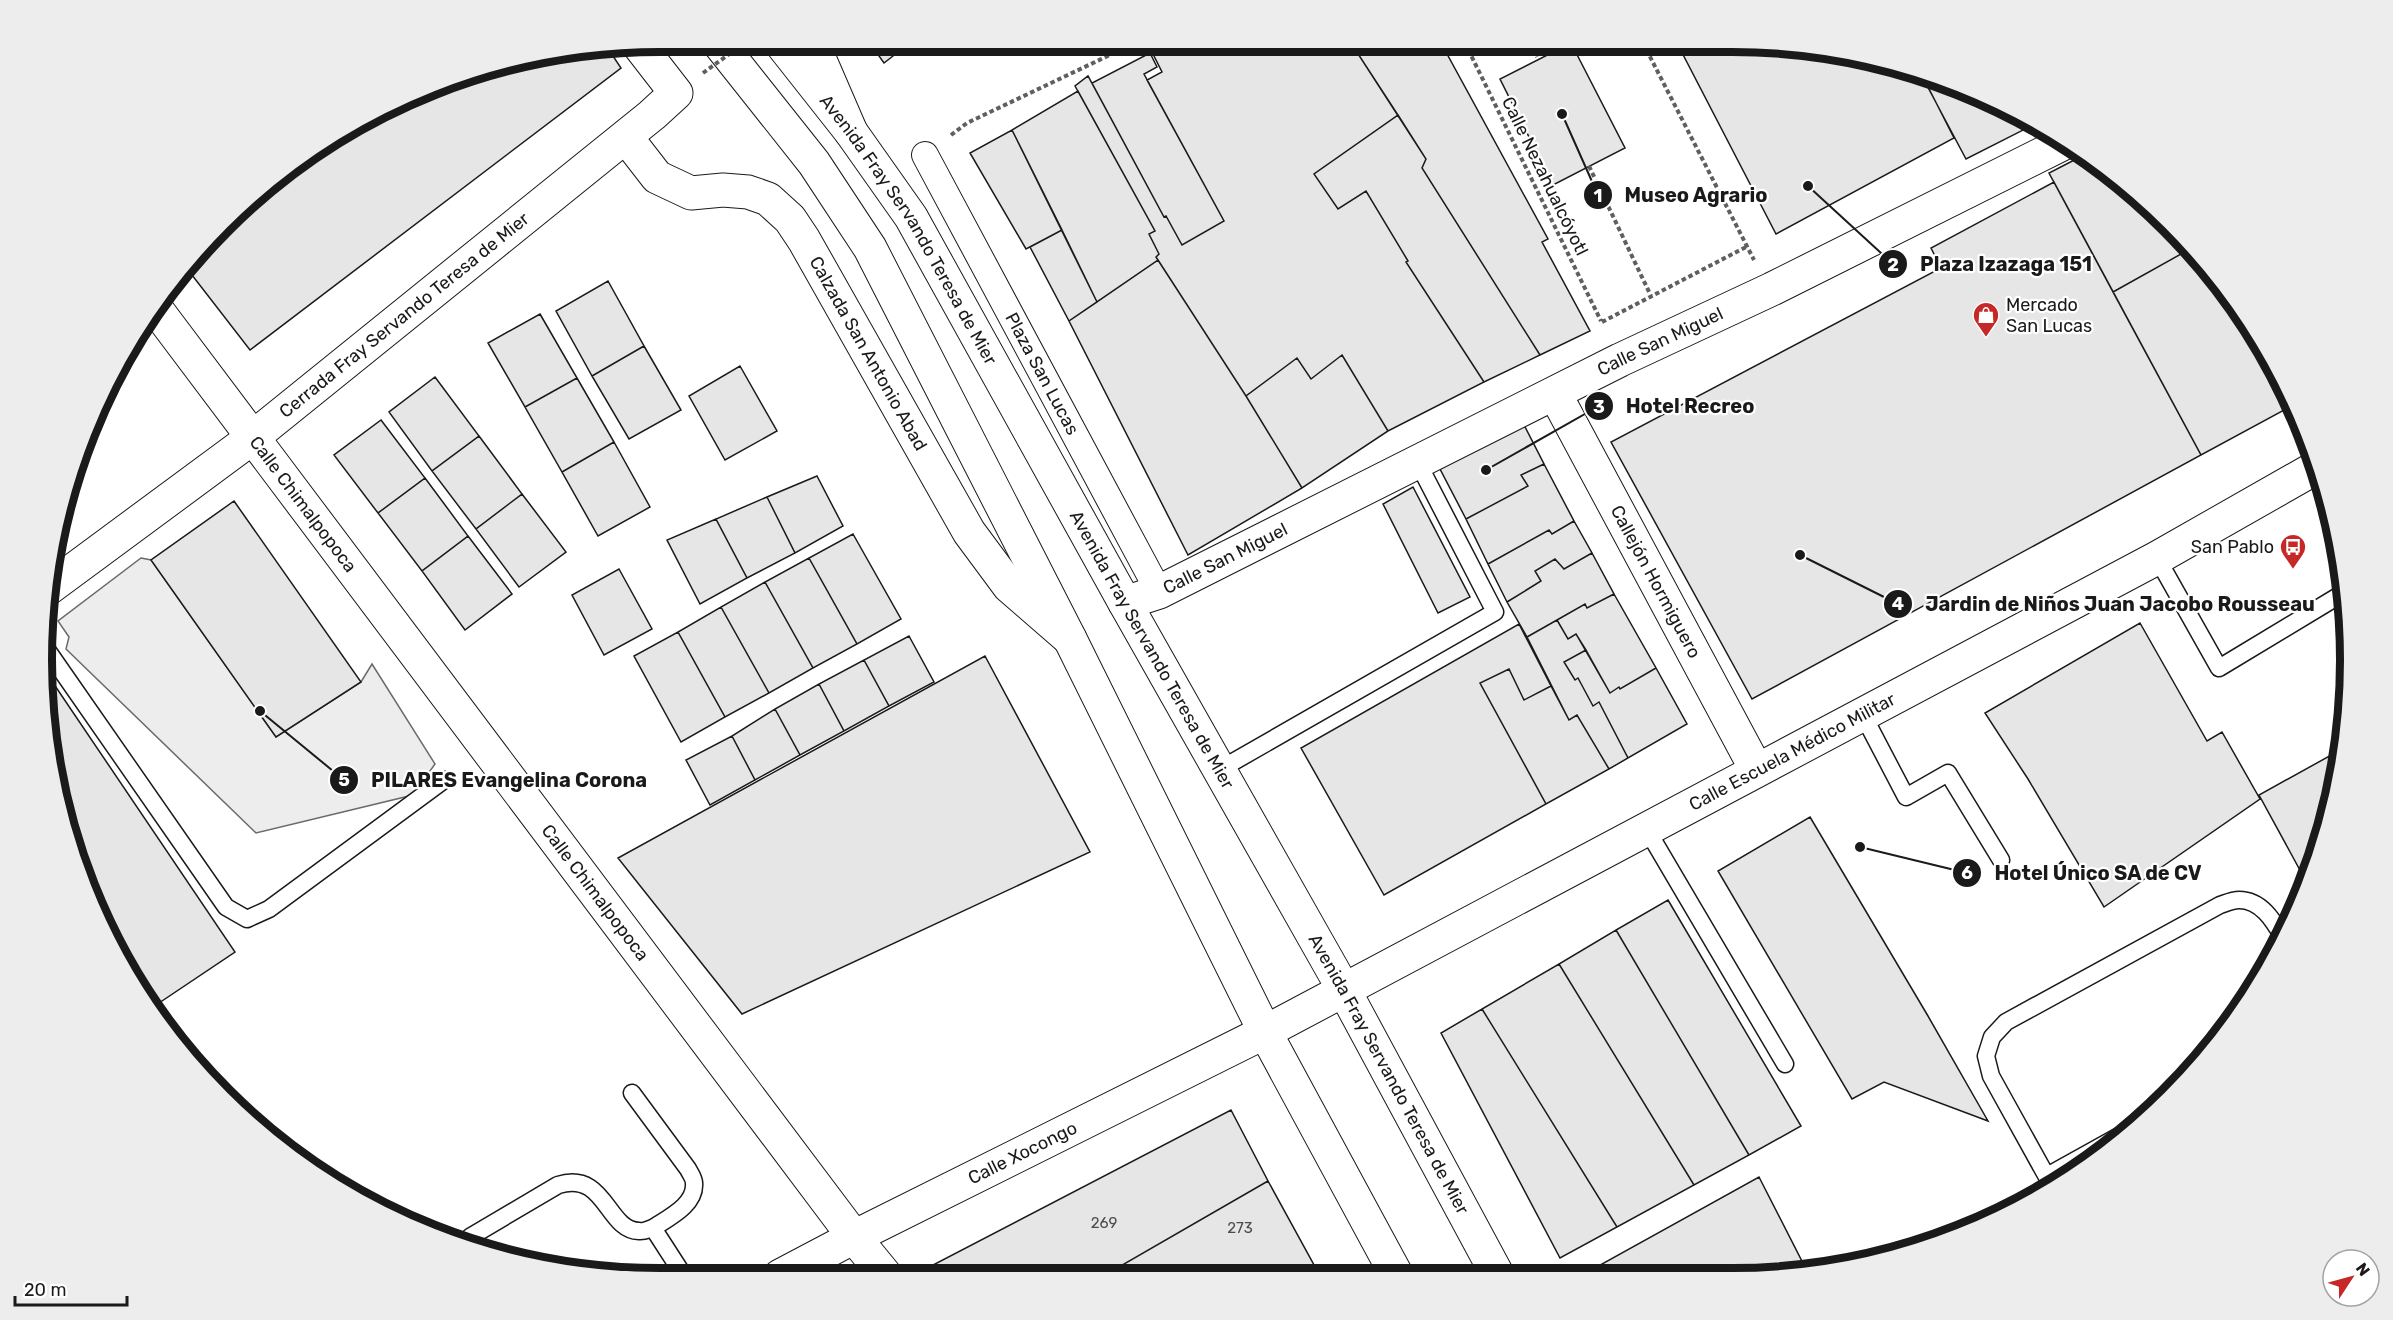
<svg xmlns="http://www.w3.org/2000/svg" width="2393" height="1320" font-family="Rubik,sans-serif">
<rect width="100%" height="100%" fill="#fff"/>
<!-- green -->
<path fill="#ededed" stroke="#6a6a6a" stroke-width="1.5" d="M141 558 151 560 276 737 361 682 372 664 435 764 413 795 256 833 66 649 69 637 58 621Z"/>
<!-- building -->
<path fill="#e6e6e6" stroke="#1a1a1a" stroke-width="1.5" d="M869 42H911L884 63Z
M1173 43H1351L1398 115 1314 174 1338 209 1366 191 1408 261 1406 262 1484 382 1388 431 1342 355 1311 379 1297 358 1246 396 1156 257 1159 254 1149 234 1155 231 1075 86 1088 76 1164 217 1166 216 1182 245 1224 221 1147 80 1162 72 1150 48Z
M1351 43H1441L1548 239 1542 242 1590 331 1540 355 1422 168 1426 159Z
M1571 43 1625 148 1553 185 1500 79Z
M1677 43H1773L1893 63 1922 75 1954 138 1776 234Z
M607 47 621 68 250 350 185 266 196 252 284 170 351 125 461 75 540 54Z
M1150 53 1157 67 1144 74 1224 221 1182 245 1166 216 1164 217 1092 83Z
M1929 78 2036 122 2037 123 1966 159 1924 80Z
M1078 91 1155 231 1149 234 1159 254 1156 257 1158 260 1097 302 1012 130Z
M1398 115 1426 159 1422 168 1540 355 1484 382 1406 262 1408 261 1366 191 1338 209 1314 174Z
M1012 130 1062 230 1026 249 970 153Z
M2084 155 2140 195 2190 249 2113 292 2049 173Z
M2054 182 2201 455 1752 699 1611 442 1941 268 1931 248Z
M1062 230 1097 302 1069 321 1030 247Z
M2190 249 2197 255 2288 408 2201 455 2113 292Z
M1158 260 1246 396 1302 488 1188 555 1069 321Z
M608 281 644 346 592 376 556 311Z
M540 314 577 378 525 407 488 343Z
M644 346 681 410 629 439 592 376Z
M1342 355 1388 431 1302 488 1246 396 1297 358 1311 379Z
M2271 360 2287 386 2294 405 2288 408 2262 365Z
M740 366 777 431 725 460 689 396Z
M435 377 479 436 432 471 389 412Z
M577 378 614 442 562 472 525 407Z
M381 420 425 478 378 513 334 455Z
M1523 423 1544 464 1521 475 1528 486 1466 519 1440 469Z
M479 436 522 494 476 529 432 471Z
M614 442 650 507 598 536 562 472Z
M1544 464 1574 521 1552 534 1549 530 1488 564 1466 519 1528 486 1521 475Z
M817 476 843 526 795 553 767 497Z
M425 478 468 536 422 571 378 513Z
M1413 487 1470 597 1438 613 1383 504Z
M522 494 566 552 519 587 476 529Z
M767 497 795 553 747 578 716 519Z
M234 501 361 682 276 737 151 560Z
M716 519 747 578 700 604 667 540Z
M1574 521 1592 553 1564 569 1555 559 1535 571 1541 581 1507 602 1488 564 1549 530 1552 534Z
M853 534 901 619 857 644 809 558Z
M468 536 512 594 465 630 422 571Z
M1592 553 1614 594 1587 608 1585 604 1527 637 1507 602 1541 581 1535 571 1555 559 1564 569Z
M809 558 857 644 813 668 765 582Z
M619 569 652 629 604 655 572 595Z
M765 582 813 668 769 693 721 607Z
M1614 594 1656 668 1620 689 1619 687 1610 693 1576 634 1568 639 1557 620 1585 604 1587 608Z
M721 607 769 693 725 717 678 632Z
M1557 620 1568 639 1576 634 1586 650 1564 662 1575 680 1578 678 1593 706 1599 702 1628 758 1609 769 1577 715 1569 720 1527 637Z
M2140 623 2207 741 2222 732 2260 799 2104 907 2028 779 1985 713Z
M1519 624 1551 686 1524 700 1509 669 1480 683 1546 804 1384 895 1301 748Z
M678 632 725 717 681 742 634 656Z
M909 636 934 682 889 706 864 660Z
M1586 650 1610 693 1619 687 1620 689 1656 668 1687 724 1628 758 1599 702 1593 706 1578 678 1575 680 1564 662Z
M985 656 1090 852 742 1014 618 858Z
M864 660 889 706 844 731 819 684Z
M43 668 235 952 150 1009 89 897 63 820 43 701Z
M1509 669 1524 700 1551 686 1569 720 1577 715 1609 769 1546 804 1480 683Z
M819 684 844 731 800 755 775 709Z
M775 709 800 755 755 780 732 736Z
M732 736 755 780 710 805 686 760Z
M2344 748 2318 858 2307 883 2259 795Z
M1810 817 1928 1016 1988 1121 1884 1082 1852 1099 1718 871Z
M1668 900 1801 1126 1749 1155 1616 930Z
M1616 930 1749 1155 1694 1185 1559 964Z
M1559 964 1694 1185 1617 1227 1482 1009Z
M1482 1009 1617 1227 1560 1258 1441 1033Z
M1231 1110 1268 1181 1105 1275 941 1276 933 1265Z
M1759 1177 1808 1273 1584 1274Z
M1268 1181 1319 1274 1105 1275Z"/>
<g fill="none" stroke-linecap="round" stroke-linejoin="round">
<!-- service casing -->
<g stroke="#1a1a1a" stroke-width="19">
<path id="service" d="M2157 558 2219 668 2345 592
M43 644 226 907 247 919 269 909 444 780
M1862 713 1906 797 1948 773 2001 860
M1219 770 1495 612 1418 463
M1646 828 1785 1064
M632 1093 688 1169C690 1173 694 1178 694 1183 696 1205 668 1218 653 1228L684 1276
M2047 1176 2119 1136
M2052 1186 1991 1076 1986 1056 1992 1037 2006 1022 2220 905C2226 903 2233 900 2239 900 2261 900 2273 920 2283 937
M470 1237 558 1185C606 1170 606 1230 639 1231 643 1232 649 1229 653 1228"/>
</g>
<!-- pedestrian casing -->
<g stroke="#1a1a1a" stroke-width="28">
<g id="pedestrian">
<path id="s1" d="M925 155 1159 592"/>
</g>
</g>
<!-- minor casing -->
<g stroke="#1a1a1a" stroke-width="35">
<g id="minor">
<path id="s2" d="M626 137 657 177 691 193 723 190 748 192 768 199 790 219 804 240 969 532 1009 586 1070 639"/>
<path id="s3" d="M154 306 854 1237 886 1276"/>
<path id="s4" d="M1555 394 1756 769"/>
<path id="s5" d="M49 588 252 438 652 115 676 93 638 44"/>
<path id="s6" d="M1125 603 1159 592 1620 360 1772 289 2066 142"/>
</g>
</g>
<!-- tertiary casing -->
<g stroke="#1a1a1a" stroke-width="35">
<g id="tertiary">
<path id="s7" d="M780 1276 854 1237 1265 1032 2157 558 2317 467"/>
</g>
</g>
<!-- primary casing -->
<g stroke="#1a1a1a" stroke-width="35">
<g id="primary">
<path d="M718 42 814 163 870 248 1070 639 1265 1032 1396 1274"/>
<path id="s8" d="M780 42 851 132 911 217 1125 603 1344 990 1497 1274"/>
</g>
</g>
<!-- trunk casing -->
<g stroke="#1a1a1a" stroke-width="35">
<path id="trunk" d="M810 42 816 51 851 132"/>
</g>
<!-- path -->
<path stroke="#5f5f5f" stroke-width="4" stroke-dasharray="4.5 3" stroke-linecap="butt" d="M1465 43 1601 321
M1530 43 1537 57
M1643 43 1754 260
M951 135 967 123 1135 43
M1589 166 1651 296
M1602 322 1746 247"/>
<!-- service -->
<use href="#service" stroke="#fff" stroke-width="16"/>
<!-- pedestrian -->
<use href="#pedestrian" stroke="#fff" stroke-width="26"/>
<!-- minor -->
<use href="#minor" stroke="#fff" stroke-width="33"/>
<!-- tertiary -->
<use href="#tertiary" stroke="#fff" stroke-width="33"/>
<!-- primary -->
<use href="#primary" stroke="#fff" stroke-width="33"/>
<!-- trunk -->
<use href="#trunk" stroke="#fff" stroke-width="33"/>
<!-- path-bridge -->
<path stroke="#5f5f5f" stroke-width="4" stroke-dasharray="4.5 3" stroke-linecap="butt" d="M703 73 746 42"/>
</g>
<!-- icons -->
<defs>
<g id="shop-pin" transform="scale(1.35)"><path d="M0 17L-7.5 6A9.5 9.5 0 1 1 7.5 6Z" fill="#c62828" stroke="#fff"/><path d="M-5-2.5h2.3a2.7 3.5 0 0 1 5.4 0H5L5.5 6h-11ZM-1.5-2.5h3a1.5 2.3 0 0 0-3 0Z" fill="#fff"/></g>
<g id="bus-pin" transform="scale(1.35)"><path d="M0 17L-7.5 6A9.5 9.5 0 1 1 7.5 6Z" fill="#c62828" stroke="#fff"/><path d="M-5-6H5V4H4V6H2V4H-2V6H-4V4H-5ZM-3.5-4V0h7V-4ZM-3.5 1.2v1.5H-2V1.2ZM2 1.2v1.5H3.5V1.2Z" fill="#fff"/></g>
</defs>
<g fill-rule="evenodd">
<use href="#shop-pin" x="1986" y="315"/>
<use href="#bus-pin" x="2293" y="547"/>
</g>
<g text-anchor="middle" stroke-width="4.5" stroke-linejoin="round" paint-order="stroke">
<!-- number labels -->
<g font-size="15" fill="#4d4d4d">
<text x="1104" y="1228">269</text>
<text x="1240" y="1233">273</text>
</g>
<!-- street labels -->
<g font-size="18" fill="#1a1a1a" stroke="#fff">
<text transform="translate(1545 176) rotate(64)" y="6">Calle Nezahualcóyotl</text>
<text dy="6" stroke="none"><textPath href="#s8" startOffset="228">Avenida Fray Servando Teresa de Mier</textPath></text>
<text dy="6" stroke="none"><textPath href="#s5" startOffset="448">Cerrada Fray Servando Teresa de Mier</textPath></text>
<text dy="6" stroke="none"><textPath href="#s6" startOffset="596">Calle San Miguel</textPath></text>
<text dy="6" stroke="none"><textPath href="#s2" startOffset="352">Calzada San Antonio Abad</textPath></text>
<text dy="6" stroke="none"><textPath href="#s1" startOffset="248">Plaza San Lucas</textPath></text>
<text dy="6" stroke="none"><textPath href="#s3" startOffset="248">Calle Chimalpopoca</textPath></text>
<text dy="6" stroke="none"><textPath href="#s6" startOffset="110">Calle San Miguel</textPath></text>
<text dy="6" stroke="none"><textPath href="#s4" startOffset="213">Callejón Hormiguero</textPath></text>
<text dy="6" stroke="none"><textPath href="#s8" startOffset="714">Avenida Fray Servando Teresa de Mier</textPath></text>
<text dy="6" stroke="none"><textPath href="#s7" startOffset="1140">Calle Escuela Médico Militar</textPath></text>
<text dy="6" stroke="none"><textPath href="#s3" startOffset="734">Calle Chimalpopoca</textPath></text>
<text dy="6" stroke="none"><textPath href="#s8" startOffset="1200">Avenida Fray Servando Teresa de Mier</textPath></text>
<text dy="6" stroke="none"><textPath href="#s7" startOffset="272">Calle Xocongo</textPath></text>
</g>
<!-- poi labels -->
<g font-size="18" fill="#1a1a1a" stroke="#fff" text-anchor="start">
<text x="2006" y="311">Mercado<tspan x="2006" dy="21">San Lucas</tspan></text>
<text x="2274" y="553" text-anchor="end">San Pablo</text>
</g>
</g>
<!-- crop -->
<path d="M0 0H2393V1320H0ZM660 52H1732A608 608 0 0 1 2340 660V660A608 608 0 0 1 1732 1268H660A608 608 0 0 1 52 660V660A608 608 0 0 1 660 52Z" fill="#ededed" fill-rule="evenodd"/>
<path fill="none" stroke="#1a1a1a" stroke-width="8" d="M660 52H1732A608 608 0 0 1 2340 660V660A608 608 0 0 1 1732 1268H660A608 608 0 0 1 52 660V660A608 608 0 0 1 660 52Z"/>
<!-- callouts -->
<path fill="none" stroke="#1a1a1a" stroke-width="2" d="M1562 114L1598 195M1808 186L1893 264M1486 470L1599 406M1800 555L1898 604M260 711L344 780M1860 847L1967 873"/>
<g fill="#1a1a1a" stroke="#fff" stroke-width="2">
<circle cx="1562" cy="114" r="6"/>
<circle cx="1808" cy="186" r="6"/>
<circle cx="1486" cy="470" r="6"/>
<circle cx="1800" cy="555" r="6"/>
<circle cx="260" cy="711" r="6"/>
<circle cx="1860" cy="847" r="6"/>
<circle cx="1598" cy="195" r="15"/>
<circle cx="1893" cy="264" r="15"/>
<circle cx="1599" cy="406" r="15"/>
<circle cx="1898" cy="604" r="15"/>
<circle cx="344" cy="780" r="15"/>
<circle cx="1967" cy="873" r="15"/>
</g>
<g font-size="18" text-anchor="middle" font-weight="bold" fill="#fff">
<text x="1598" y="202">1</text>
<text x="1893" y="271">2</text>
<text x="1599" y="413">3</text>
<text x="1898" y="610">4</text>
<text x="344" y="786">5</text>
<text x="1967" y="879">6</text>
</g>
<g font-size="20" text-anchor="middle" font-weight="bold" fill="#1a1a1a" stroke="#fff" stroke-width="4.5" stroke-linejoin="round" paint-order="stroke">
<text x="1696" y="202">Museo Agrario</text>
<text x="2006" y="271">Plaza Izazaga 151</text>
<text x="1690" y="413">Hotel Recreo</text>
<text x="2120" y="611">Jardin de Niños Juan Jacobo Rousseau</text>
<text x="509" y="787">PILARES Evangelina Corona</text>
<text x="2098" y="880">Hotel Único SA de CV</text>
</g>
<!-- north arrow -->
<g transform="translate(2351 1278) rotate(54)"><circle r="28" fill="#ffffff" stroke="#a3a3a3" stroke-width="1.5"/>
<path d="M0-4.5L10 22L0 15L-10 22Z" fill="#c62828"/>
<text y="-9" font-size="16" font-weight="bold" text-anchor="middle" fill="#1a1a1a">N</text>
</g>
<!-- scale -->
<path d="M15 1296v9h112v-9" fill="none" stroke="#1a1a1a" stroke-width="3"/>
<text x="24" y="1296" font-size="18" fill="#1a1a1a" stroke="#ffffff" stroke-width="4.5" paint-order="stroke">20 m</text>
</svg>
